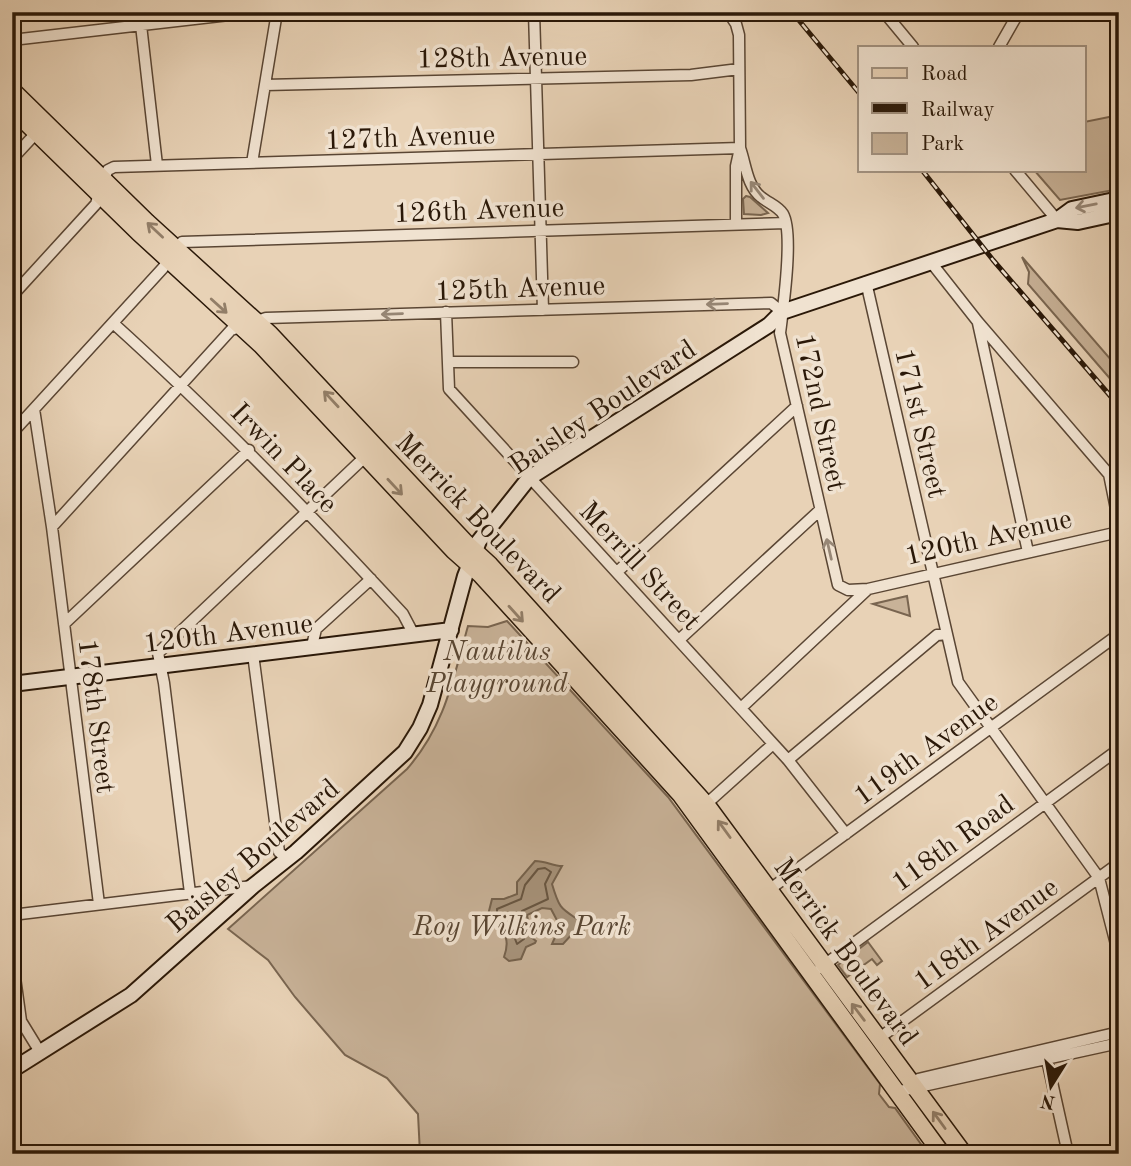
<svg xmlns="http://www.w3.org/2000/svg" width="1131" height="1166" font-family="'Old Standard TT',serif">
<rect width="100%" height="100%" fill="#e8d2b6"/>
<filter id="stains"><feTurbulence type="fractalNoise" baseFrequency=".00286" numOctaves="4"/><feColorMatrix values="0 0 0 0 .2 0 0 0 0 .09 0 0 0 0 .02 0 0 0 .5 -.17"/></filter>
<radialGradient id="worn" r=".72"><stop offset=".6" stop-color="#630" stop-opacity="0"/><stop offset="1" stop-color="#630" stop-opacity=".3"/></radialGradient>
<!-- green -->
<path fill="#c8b298" stroke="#796550" stroke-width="2" d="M1119 115V189L1060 200 1034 170H1084V122Z
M746 196 750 197 768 213 761 215 744 214 743 199Z
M1022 257 1119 369V389L1028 284 1029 272Z
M907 596 910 616 873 604Z
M507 621 668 797 880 1084 879 1094 889 1107 895 1108 928 1154H420L418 1114 387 1078 345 1055 295 997 268 960 228 929 407 769C445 726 453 679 468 626L488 627Z
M868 942 882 961 877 965 872 959 847 977 838 965Z"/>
<!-- water -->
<path fill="#a7937b" stroke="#75624d" stroke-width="2" d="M535 861C546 861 553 866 562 866L552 884C560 911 561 908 583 923L584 935 573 933 563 944H552L560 926 551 909 542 908 527 915 531 937 536 941 535 943 526 947 521 959 509 961 504 957C512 934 501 932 488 915L492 899H504L517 894V882Z"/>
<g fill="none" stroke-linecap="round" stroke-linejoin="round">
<!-- shore -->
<path stroke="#685642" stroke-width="2" d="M545 868 551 872 545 884 548 899 522 911 520 917 524 939 517 944 512 931 497 914V909L521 899 525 885 538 869Z"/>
<!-- street casing -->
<g stroke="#5a4634" stroke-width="13">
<path id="street" d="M534 12 543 310
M728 12 736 24 739 35 740 148 736 166V224
M884 12 913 47
M141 25 157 165
M12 40 255 12
M999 47 1019 12
M265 85 691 75 739 69
M740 148C746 165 747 186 761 197 768 203 778 206 783 214 794 233 783 309 780 333L838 585 848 590 868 589 1119 532
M12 159 38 131
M252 163 277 12
M1015 170 1057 220
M930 261 978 322 1119 486
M866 282 958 682 1099 878 1119 956
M12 296 96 204 103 179 108 170 114 167 740 148
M446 312 449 389 788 760 846 834
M113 323C216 416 309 512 403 614L413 633
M978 323 1028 552
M448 362H573
M34 409 52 527 99 904
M12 433 163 268 182 242 786 223
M1109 474 1119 524
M52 527 231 330 266 318 771 303 782 312
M617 572 797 406
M64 624 249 450
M680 639 820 510
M312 646 316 629 371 579
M253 654 279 852 286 858
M741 708 868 589
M788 760 937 635 947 634
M703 807 773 744
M766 892 1119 634
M190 893 164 683 158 653 368 454
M12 915 252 886
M12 956 21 1021 40 1052
M820 968 1119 749
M878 1039 1119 863
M1046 1055 1068 1154
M914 1087 918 1079 1119 1032
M896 1092 1119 1043"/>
</g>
<!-- secondary casing -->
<g stroke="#2a1808" stroke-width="18">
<path id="secondary" d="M1057 220 1078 222 1119 213
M12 684 451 630
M12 1070 131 995 253 886 296 852 405 752 420 728 430 705 465 576 479 541 529 478 769 325 782 312 1057 220 1072 209 1119 199"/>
</g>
<!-- primary casing -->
<g stroke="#2a1808" stroke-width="19">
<path id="primary" d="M12 90 147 222 270 334 466 543 490 565 706 804 964 1154
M12 109 138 232 261 345 454 551 481 575 680 794 942 1154"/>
</g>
<!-- street -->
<use href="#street" stroke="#f0e2d0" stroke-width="10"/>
<!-- secondary -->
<use href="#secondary" stroke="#f0e2d0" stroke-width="14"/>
<!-- primary -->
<use href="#primary" stroke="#e8d2b6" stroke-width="16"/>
<!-- rail casing -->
<g stroke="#2a1808" stroke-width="5">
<path id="rail" d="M792 12 860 94
M922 170 993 260 1119 406"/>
</g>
<!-- rail -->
<use href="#rail" stroke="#f0e2d0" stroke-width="2.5" stroke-dasharray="8" stroke-linecap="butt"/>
</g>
<!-- one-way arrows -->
<defs><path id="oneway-shaft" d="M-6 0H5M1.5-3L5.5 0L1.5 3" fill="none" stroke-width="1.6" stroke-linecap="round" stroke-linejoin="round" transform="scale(1.75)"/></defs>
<g stroke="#978776">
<use href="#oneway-shaft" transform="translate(757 190) rotate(-128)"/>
<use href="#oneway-shaft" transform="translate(1086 206) rotate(169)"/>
<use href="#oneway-shaft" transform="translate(717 304) rotate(178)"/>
<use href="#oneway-shaft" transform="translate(392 314) rotate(178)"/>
<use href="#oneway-shaft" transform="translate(829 549) rotate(-103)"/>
</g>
<g stroke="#927e68">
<use href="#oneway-shaft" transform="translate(155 230) rotate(-137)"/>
<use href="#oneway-shaft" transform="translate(219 306) rotate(42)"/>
<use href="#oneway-shaft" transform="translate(331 399) rotate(-133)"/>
<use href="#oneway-shaft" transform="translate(395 487) rotate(47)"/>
<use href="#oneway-shaft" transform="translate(516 614) rotate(48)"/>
<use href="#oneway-shaft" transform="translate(724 829) rotate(-126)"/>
<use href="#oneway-shaft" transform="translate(858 1012) rotate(-127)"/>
<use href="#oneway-shaft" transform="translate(939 1120) rotate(-126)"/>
</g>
<g text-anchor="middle" stroke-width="7" stroke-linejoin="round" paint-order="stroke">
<!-- street labels -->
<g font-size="28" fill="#2a1808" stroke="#f0e2d0">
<text transform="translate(502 56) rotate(-1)" y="10">128th Avenue</text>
<text transform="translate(410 136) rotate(-2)" y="10">127th Avenue</text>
<text transform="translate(479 209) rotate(-2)" y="10">126th Avenue</text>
<text transform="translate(520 287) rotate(-2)" y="10">125th Avenue</text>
<text transform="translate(602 406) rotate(-34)" y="10">Baisley Boulevard</text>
<text transform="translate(822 412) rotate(78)" y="10">172nd Street</text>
<text transform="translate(922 423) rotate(77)" y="10">171st Street</text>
<text transform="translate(285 457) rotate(46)" y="10">Irwin Place</text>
<text transform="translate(479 517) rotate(46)" y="10">Merrick Boulevard</text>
<text transform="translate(988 536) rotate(-13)" y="10">120th Avenue</text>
<text transform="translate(641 565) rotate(47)" y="10">Merrill Street</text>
<text transform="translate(228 632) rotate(-7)" y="10">120th Avenue</text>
<text transform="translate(98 716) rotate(83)" y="10">178th Street</text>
<text transform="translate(925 748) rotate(-36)" y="10">119th Avenue</text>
<text transform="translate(952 842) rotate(-36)" y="10">118th Road</text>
<text transform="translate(252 855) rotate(-41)" y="10">Baisley Boulevard</text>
<text transform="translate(985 933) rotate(-36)" y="10">118th Avenue</text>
<text transform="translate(847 951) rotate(54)" y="10">Merrick Boulevard</text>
</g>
<!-- park labels -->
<g font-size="28" font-style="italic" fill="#594633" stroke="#f0e2d0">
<text x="497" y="660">Nautilus<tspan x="497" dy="32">Playground</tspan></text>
<text x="522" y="935">Roy Wilkins Park</text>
</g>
</g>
<!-- margin -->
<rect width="1131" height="1166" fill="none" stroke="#e8d2b6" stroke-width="42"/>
<rect x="14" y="14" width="1103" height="1138" fill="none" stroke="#2a1808" stroke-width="3.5"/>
<rect x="21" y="21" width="1089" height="1124" fill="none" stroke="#2a1808" stroke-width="2"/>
<!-- legend -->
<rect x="858" y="46" width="228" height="126" fill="#f0e2d0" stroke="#a19180" stroke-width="2"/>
<rect x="872" y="68" width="35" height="10" fill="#e8d2b6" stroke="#a19180" stroke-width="2"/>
<text x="921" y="80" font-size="21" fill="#2a1808">Road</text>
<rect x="872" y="103" width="35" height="10" fill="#2a1808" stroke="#a19180" stroke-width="2"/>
<text x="921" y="116" font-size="21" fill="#2a1808">Railway</text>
<rect x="872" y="133" width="35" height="21" fill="#c8b298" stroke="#a19180" stroke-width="2"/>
<text x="921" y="150" font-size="21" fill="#2a1808">Park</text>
<!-- north arrow -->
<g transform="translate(1051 1086) rotate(191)" stroke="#f0e2d0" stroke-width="5" paint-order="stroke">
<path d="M0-5L12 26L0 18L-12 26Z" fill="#2a1808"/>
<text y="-10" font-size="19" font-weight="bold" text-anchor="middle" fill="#2a1808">N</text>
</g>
<rect width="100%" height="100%" filter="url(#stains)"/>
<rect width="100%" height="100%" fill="url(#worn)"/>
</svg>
